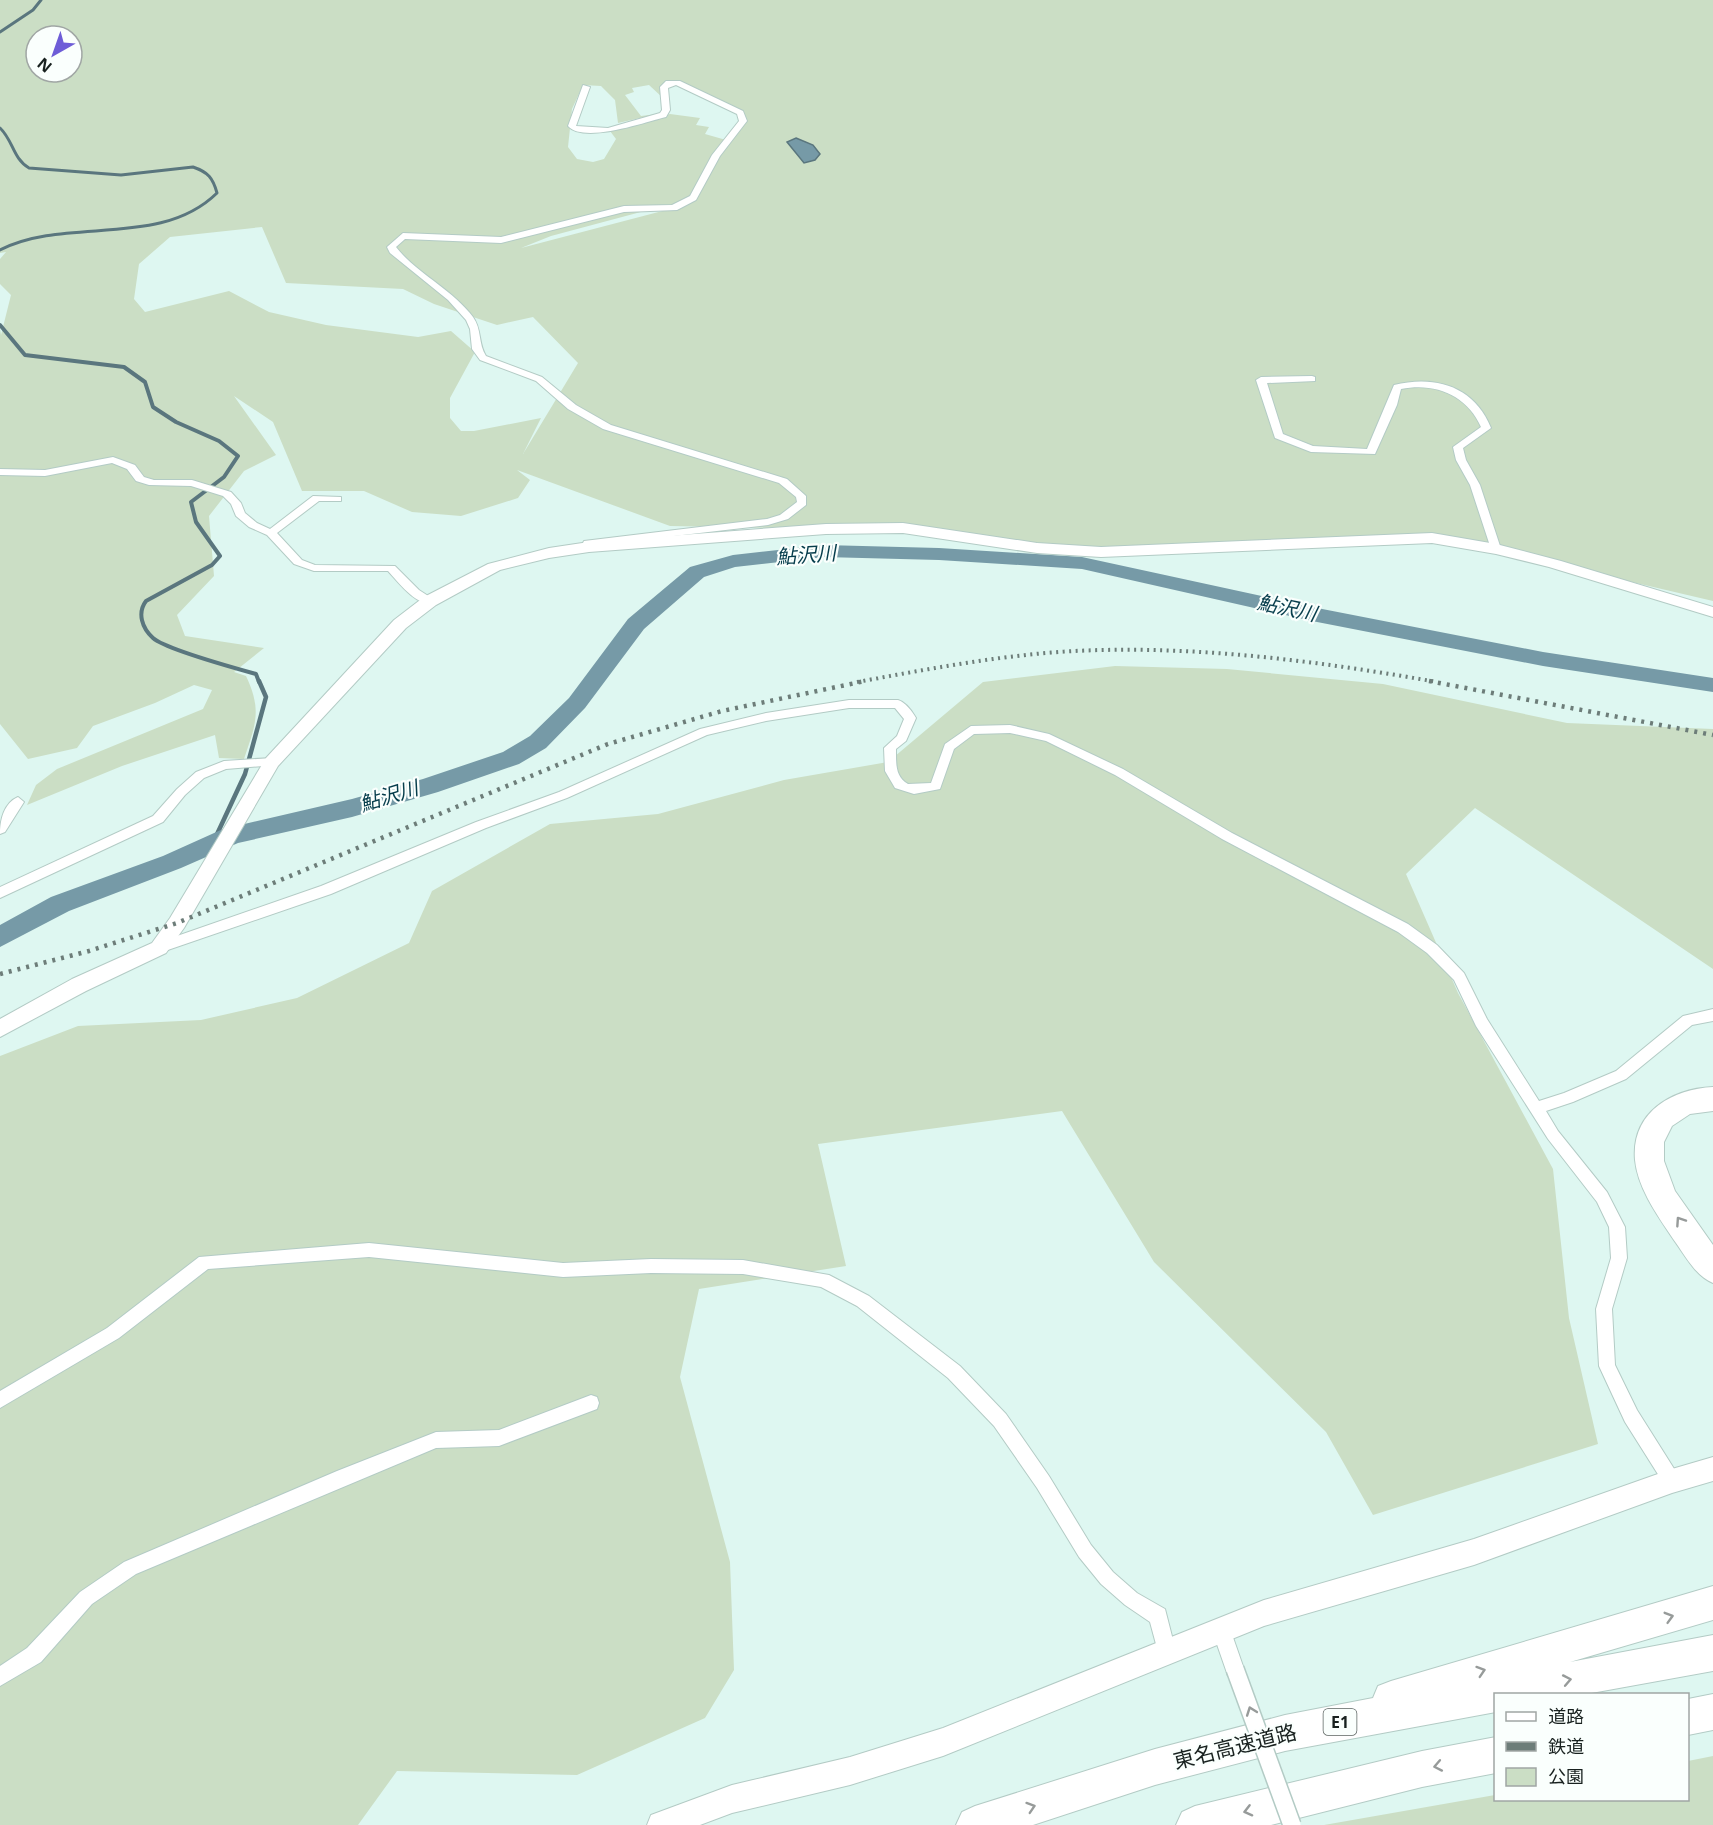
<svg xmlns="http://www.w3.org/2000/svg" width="1713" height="1825" font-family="'Open Sans','Noto Sans JP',sans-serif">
<rect width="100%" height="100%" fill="#def7f1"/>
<!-- green -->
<path fill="#cbdec5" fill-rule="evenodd" d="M0 0H1713V601L1555 564 1480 542 1375 540 1081 551 925 531 670 526 517 470 530 480 518 498 461 516 412 512 364 491H302L273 422 234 396 276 455 244 471 209 516 214 576 177 615 185 636 264 648 234 672 246 676C262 710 256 724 244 759L219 758 215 735 122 766 27 805 36 785 57 769 203 709 212 690 194 685 155 703 93 726 77 748 28 759 0 724V328L1 335 11 295 0 284V259L6 252 0 253ZM36 36H72V72H36ZM671 81 741 113 736 129 726 140 705 134 709 127 696 125 700 118 670 114 610 131 616 139 604 159 593 162 577 159 568 147 572 109 583 85 601 86 615 100 618 123 658 114 641 116 625 95 634 92 632 88 649 85 663 98V86ZM652 209H670L521 248 551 236ZM262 227 286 283 403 289 434 304 497 325 533 317 578 363 523 454 541 418 474 431H461L450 418V398L475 352 451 331 418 337 326 325 269 312 229 291 145 312 134 299 139 264 170 237Z
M1115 666 1227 669 1383 684 1567 723 1713 729V969L1475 808 1406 874 1458 993 1553 1169 1569 1318 1598 1444 1373 1515 1326 1432 1154 1262 1062 1111 818 1144 846 1266 699 1289 680 1377 730 1562 734 1670 705 1718 577 1775 397 1771 358 1825H0V1056L78 1026 201 1020 297 998 409 943 432 891 550 824 658 814 784 780 888 762 983 682Z
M1713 1756V1825H1324L1495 1795 1496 1800H1688V1761Z"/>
<!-- water -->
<path fill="#769aa7" stroke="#5a767e" stroke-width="1.5" d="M796 138 813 145 820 154 815 160 804 163 787 142Z"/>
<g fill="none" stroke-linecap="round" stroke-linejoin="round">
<!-- stream-far2 -->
<path stroke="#5a767e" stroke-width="3" d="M0 32 33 10 41 0
M0 128C13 140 13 159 29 168L121 175 193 167C208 172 213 178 217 193 160 249 67 216 0 250"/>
<!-- stream-far1 -->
<path stroke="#5a767e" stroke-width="4" d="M0 325 25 355 124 367 145 382 153 407 176 422 219 441 238 456 224 477 191 502 196 522 220 556 212 565 146 601C137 613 142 628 153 638 165 649 238 669 256 674L259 682"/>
<!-- stream -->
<path stroke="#5a767e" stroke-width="4.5" d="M212 845 245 774 266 697 259 681"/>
<!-- river -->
<path fill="#769aa7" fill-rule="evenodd" d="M824 545 939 548 1082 557 1312 607 1543 652 1713 678V692L1543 666 1312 621 1082 569 939 560 824 557 735 567 704 577 644 629 585 708 546 748 519 764 438 792 352 817 238 843 181 868 69 911 0 947V925L51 897 163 856 223 829 352 799 423 779 503 752 530 736 569 698 628 619 690 567 733 555Z"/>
<!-- street casing -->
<g stroke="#b3cbc5" stroke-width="2">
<path id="street" d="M666 81H680L743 111 747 121 720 156 696 200 677 210 624 212 501 243 405 239 396 247C416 273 452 289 473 317 482 329 478 344 486 356L542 377 576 405 611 425 787 479 806 496V505L788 519 768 525 588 546 583 543 584 541 767 519 780 515 797 502 796 497 779 483 603 429 568 409 536 381 480 360 472 349 470 329 466 320 448 300 390 253 387 247 403 233 501 237 624 206 672 205 690 196 712 155 739 121 737 114 676 85 668 88 670 110 666 117C645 122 584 144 568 126L583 85 590 87 576 126 608 128 660 113 662 110 660 87Z
M1312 376 1315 377V381L1267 383 1283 434 1313 446 1367 449 1394 385C1435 375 1474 386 1491 428L1463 448 1466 460 1480 485 1501 549 1500 551 1496 552 1491 549 1470 485 1456 460 1453 447 1481 427C1467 395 1435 382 1401 389L1397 405 1375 454 1311 452 1275 438 1256 380 1261 377Z
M113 457 135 465 144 477 154 480H192L231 492 241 503 245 513 257 523 270 529 313 496 341 497V501H319L277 533 302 560 315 565 395 566 419 590 436 601 434 604C416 606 399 583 388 571H314L294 564 267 535 249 527 236 516 231 504 223 496 191 486 149 485 136 481 127 469 112 463 45 476 0 475V469L45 470Z
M849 700H898C905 702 912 711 916 718L906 741 896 749C896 763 895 777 908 784L931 783 945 744 971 726 1010 725 1049 734 1123 769 1232 833 1408 924 1437 945 1464 973 1487 1019 1539 1101 1564 1093 1616 1071 1683 1016 1713 1009V1021L1692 1025 1626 1079 1573 1102 1546 1111 1558 1131 1607 1192 1625 1227 1627 1258 1612 1309 1615 1365 1637 1410 1678 1475 1681 1481 1678 1487 1672 1490 1666 1487 1625 1422 1599 1366 1596 1309 1611 1258 1609 1227 1597 1202 1548 1139 1476 1026 1454 980 1427 953 1398 932 1222 839 1115 775 1046 741 1010 733 974 734 954 749 940 789 914 794 895 788 885 771 884 748 897 736 904 719 895 708H849L766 721 707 735 567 798 486 828 331 894 159 953 154 952 152 948 154 944 321 886 476 822 559 792 700 729 766 713Z
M272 758 276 759 278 762 276 765 226 769 204 778 185 795 163 822 0 898V887L153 816 177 789 196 772 224 761Z
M18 797 24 802 5 832 0 834C0 820 4 803 18 797Z
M369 1243 563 1263 651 1259 743 1260 829 1275 869 1296 960 1366 1006 1414 1049 1476 1091 1545 1113 1572 1137 1593 1165 1609 1176 1652 1174 1659 1167 1661 1160 1659 1150 1622 1125 1605 1101 1584 1079 1557 1037 1488 994 1426 948 1378 857 1306 821 1287 743 1274 651 1273 563 1277 369 1257 208 1269 119 1338 0 1408V1391L107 1328 199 1257Z
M591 1395 597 1397 599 1403 597 1409 499 1446 436 1448 136 1574 92 1604 41 1662 0 1686V1666L27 1648 80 1592 124 1562 337 1471 436 1432 499 1430Z
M1221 1621 1228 1623 1244 1669 1242 1676 1235 1678 1228 1676 1212 1630 1214 1623Z"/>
</g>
<!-- secondary casing -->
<g stroke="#b3cbc5" stroke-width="2">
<path id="secondary" d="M903 523 1037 543 1101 547 1432 533 1496 544 1561 561 1713 607V617L1549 567 1496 554 1432 543 1101 557 1037 553 903 533 826 534 589 552 549 558 500 570 436 605 406 628 278 766 184 928 166 953 86 991 0 1037V1019L72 979 152 943 170 918 266 758 394 620 424 597 488 564 549 548 589 542 826 524Z
M1713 1457V1481L1672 1493 1474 1565 1264 1626 943 1756 850 1785 732 1813 700 1825H647L651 1815 732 1785 850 1757 943 1728 1264 1600 1474 1539 1672 1469Z"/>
</g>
<!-- highway casing -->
<g stroke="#b3cbc5" stroke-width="2">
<path id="highway" d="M1713 1087V1111L1690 1114 1672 1126 1664 1142V1161L1675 1191 1713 1245V1283C1696 1276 1686 1257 1676 1243 1660 1219 1638 1190 1635 1160 1631 1113 1671 1089 1713 1087Z
M1713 1586V1620L1570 1662 1713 1635V1671L1586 1694H1496V1712L1285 1751 1155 1785 1033 1825H956L962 1812 975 1806 1155 1749 1285 1715 1373 1698 1378 1686 1391 1681Z
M1713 1694V1730L1688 1735V1699Z
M1496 1737V1773L1422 1787 1271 1825H1176L1182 1812 1195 1806 1422 1751Z"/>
</g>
<!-- street -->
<use href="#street" fill="#fff" fill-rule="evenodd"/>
<!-- secondary -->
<use href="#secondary" fill="#fff" fill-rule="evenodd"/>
<!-- highway -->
<use href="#highway" fill="#fff" fill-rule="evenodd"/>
<!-- rail-far1 -->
<path stroke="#6d7d79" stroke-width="4" stroke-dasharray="2 4.5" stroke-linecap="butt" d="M857 682C929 669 1001 655 1074 651 1196 645 1318 661 1437 682"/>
<!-- rail -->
<path stroke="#6d7d79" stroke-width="4.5" stroke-dasharray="3 6" stroke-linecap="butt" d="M1429 681 1713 735
M0 974 89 951 177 923 608 744 722 711 865 681"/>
<!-- street-bridge casing -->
<g stroke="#b3cbc5" stroke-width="20" stroke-linecap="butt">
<path id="street-bridge" d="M1235 1669 1292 1825"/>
</g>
<!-- street-bridge -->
<use href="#street-bridge" stroke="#fff" stroke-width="17"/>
</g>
<!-- one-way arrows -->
<defs><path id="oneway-chevron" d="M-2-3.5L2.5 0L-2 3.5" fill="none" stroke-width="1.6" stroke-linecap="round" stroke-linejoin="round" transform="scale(1.5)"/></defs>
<g stroke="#979b9a">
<use href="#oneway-chevron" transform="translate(1680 1221) rotate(-124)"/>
<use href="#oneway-chevron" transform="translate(1669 1617) rotate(-16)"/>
<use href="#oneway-chevron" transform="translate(1481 1671) rotate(-18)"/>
<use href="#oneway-chevron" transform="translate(1567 1680) rotate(-11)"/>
<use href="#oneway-chevron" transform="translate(1251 1711) rotate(-110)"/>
<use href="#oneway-chevron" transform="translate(1438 1766) rotate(169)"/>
<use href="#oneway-chevron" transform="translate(1031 1807) rotate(-18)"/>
<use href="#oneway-chevron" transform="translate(1248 1811) rotate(166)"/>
</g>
<g text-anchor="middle" stroke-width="4.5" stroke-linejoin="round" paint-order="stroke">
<!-- shield labels -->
<rect fill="#fafffd" stroke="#5c6462" stroke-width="1.5" x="1323.5" y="1709" width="33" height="26" rx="4.5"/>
<g font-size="16" font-weight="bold" fill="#18211f">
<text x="1340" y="1728">E1</text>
</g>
<!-- water labels -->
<g font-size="20" font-style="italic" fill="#063d4c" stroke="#fafffd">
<text transform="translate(806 555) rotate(-4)" y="7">鮎沢川</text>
<text transform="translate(1287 608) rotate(12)" y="7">鮎沢川</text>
<text transform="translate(389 796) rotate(-17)" y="7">鮎沢川</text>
</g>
<!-- near-street labels -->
<g font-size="21" fill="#18211f" stroke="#fafffd">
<text transform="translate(1235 1747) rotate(-14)" y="7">東名高速道路</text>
</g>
</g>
<!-- legend -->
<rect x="1494" y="1693" width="195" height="108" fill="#fafffd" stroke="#a0a6a4" stroke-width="1.5"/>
<rect x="1506" y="1712" width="30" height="9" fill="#ffffff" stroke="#a0a6a4" stroke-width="1.5"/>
<text x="1548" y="1723" font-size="18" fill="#18211f">道路</text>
<rect x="1506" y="1742" width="30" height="9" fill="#6d7d79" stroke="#a0a6a4" stroke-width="1.5"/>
<text x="1548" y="1753" font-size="18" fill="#18211f">鉄道</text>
<rect x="1506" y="1768" width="30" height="18" fill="#cbdec5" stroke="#a0a6a4" stroke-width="1.5"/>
<text x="1548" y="1783" font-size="18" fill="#18211f">公園</text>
<!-- north arrow -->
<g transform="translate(54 54) rotate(220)"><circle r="28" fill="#fafffd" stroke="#a0a6a4" stroke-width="1.5"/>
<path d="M0-4.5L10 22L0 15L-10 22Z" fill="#6e5dd7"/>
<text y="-9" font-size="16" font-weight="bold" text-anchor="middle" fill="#18211f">N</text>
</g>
</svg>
